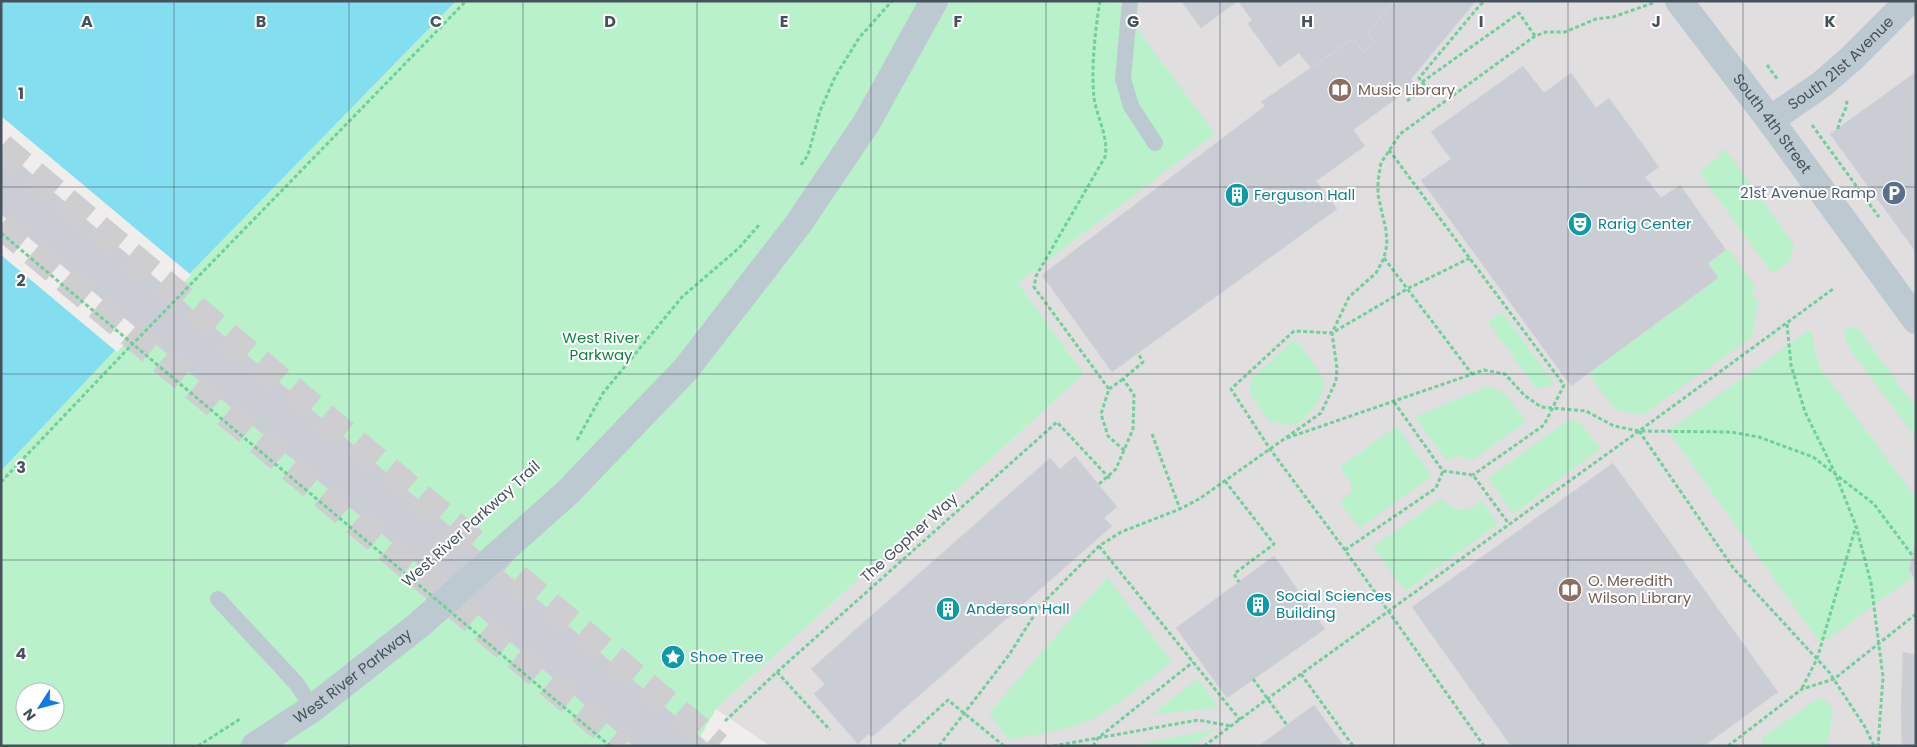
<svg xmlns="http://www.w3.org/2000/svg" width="1917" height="747" font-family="Poppins,sans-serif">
<rect width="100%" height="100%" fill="#f0eded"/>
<!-- education -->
<path fill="#e1dedf" d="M1117 1H1916V746H770L716 709 1084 374 1018 283 1214 134Z"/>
<!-- green -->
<path fill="#b9f1cb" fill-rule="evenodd" d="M456 1H1117L1215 134 1018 283 1084 374 716 709 695 746H1V471L121 344ZM25 692H55V722H25Z
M1725 149 1794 244 1790 261 1776 272H1771L1699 172 1720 156 1719 153Z
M1726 250H1729L1756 288 1751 292 1758 302 1752 337 1643 415 1615 410 1588 373 1718 278 1708 263Z
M1502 312 1554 383C1546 388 1539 391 1533 384L1488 322Z
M1857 327 1916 408V438L1852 352 1846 340 1844 329Z
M1806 332H1812L1814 346 1820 368 1916 498V539L1909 570 1913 577 1821 644 1668 431Z
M1295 339C1301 347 1322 373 1324 381 1326 395 1306 422 1292 425 1286 426 1276 422 1269 421L1250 394 1251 379Z
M1486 387C1506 387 1515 407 1526 422L1472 460 1459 456 1447 461 1415 417Z
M1573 420 1579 422 1601 448 1513 514 1488 478 1567 421Z
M1396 426 1432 476 1360 528 1340 502 1351 491V484L1340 467Z
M1442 498C1455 514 1466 513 1482 501L1498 524 1405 591 1373 547Z
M1107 577 1172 662C1148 680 1124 701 1098 716 1076 729 1033 736 1008 739L989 713Z
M1198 679 1219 707 1151 715Z
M1819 698C1840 705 1831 718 1829 733 1828 737 1828 742 1828 746H1762L1763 737Z
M1216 729 1192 746H1129Z"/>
<!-- water -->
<path fill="#83dff0" d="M1 1H456L121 344 1 471Z"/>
<!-- pier -->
<path fill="#f0eded" d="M1 116 191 275 117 352 1 255Z"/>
<!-- building -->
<path fill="#cacdd3" stroke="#d1d4da" d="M1181 1H1394L1368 33 1374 42 1364 52 1353 39 1311 68 1299 53 1279 67 1248 24 1252 20 1238 1 1201 28Z
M1394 1H1476L1411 79 1415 85 1353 130 1365 146 1316 181 1337 209 1112 372 1042 275 1265 106 1261 102 1353 39 1364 52 1374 42 1368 33Z
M1523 66 1544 93 1571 73 1596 108 1609 98 1659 167 1645 177 1661 198 1680 185 1726 250 1708 263 1718 278 1571 386 1421 180 1451 159 1431 132Z
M1916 72V252L1830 134Z
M1 148 711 746H634L1 214Z
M1075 456 1117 507 1104 518 1112 526 872 737 868 734 858 744 814 694 825 684 811 669 1050 458 1060 469Z
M1613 463 1778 692 1704 746H1511L1412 607Z
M1916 539V580L1909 570Z
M1274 556 1325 629 1227 698 1176 628Z
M1903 652 1916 655V746H1902L1901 711Z
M1314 705 1344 746H1259L1287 725Z"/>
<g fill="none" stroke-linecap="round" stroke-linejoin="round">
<!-- secondary-tunnel -->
<path stroke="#ceced0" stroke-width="28" stroke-dasharray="28 14" stroke-linecap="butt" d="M1 147 718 746
M1 225 624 746"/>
<!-- path -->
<path stroke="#6fd09b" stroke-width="3" stroke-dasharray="4 2.5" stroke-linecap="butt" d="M1100 1C1095 31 1091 68 1094 98 1097 118 1109 137 1105 157L1036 276 1034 287 1109 389 1101 414 1108 436 1125 451
M1767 65 1778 80
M1422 82 1519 13 1535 36
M1407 101 1426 87 1419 78 1480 5 1485 1
M1812 125 1879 217
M1838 129C1839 117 1847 113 1847 99
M1389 150 1564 385 1544 425 1473 475
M801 165 808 155 820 111 835 77 859 38 892 1
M1384 258 1472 374
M1470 258 1407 289 1332 333 1294 331 1231 389 1270 449 1345 550 1484 746
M1787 324 1791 365 1805 412 1835 473 1856 526 1871 583 1883 677 1878 746
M1109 389 1123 379
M1394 402 1443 471 1473 475 1509 524
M1639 431 1734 569 1829 672 1865 727 1874 746
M1152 434 1180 509
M1287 438 1484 370 1505 374 1524 395 1541 407 1586 411 1614 426 1639 431 1833 289
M577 440 603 393 682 297 739 248 759 225
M1225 481 1274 544 1234 574 1239 582
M1 482 122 355 466 1
M1099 484 1116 469 1133 429 1134 395 1123 379 1143 362 1138 353
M1099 546 1240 720
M1345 550 1436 488 1443 471
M777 672 830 730
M1301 674 1353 746
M1802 688 1817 659 1856 526
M198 746 240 719
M898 746 948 700 1004 746
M939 746 1009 655 1040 606 1099 546 1121 532 1180 509 1199 499 1321 413 1336 381 1337 368 1332 333 1349 297 1376 273 1384 258 1387 244 1386 230 1378 195V181L1381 163 1400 134 1535 36 1546 32H1565L1596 19 1613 17 1653 3
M1053 746 1198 720 1231 726
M1093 746 1098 738 1193 662
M1204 746 1301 674 1639 431 1731 432 1759 437 1813 457 1874 504 1912 555
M1728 746 1802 689 1834 679 1916 614"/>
<!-- lane -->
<path stroke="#bdc9d1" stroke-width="16" d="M1130 1 1123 79 1131 106 1155 143
M218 599 296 683 313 708"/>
<!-- street -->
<g stroke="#bdc9d1" stroke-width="28">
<path id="s1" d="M1679 1 1770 120 1916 320"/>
<path id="s2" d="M1770 120 1822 84 1851 59 1909 1"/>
<path id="s3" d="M255 746 313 708 420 624 567 493 686 369 799 223 867 122 934 1"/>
</g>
<!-- path-bridge -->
<path stroke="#6fd09b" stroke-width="3" stroke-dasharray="4 2.5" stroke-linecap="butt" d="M1 233 610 746
M1253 679 1287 725
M725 721 777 672 1057 422 1111 480"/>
</g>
<!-- grid -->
<path fill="none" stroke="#45525c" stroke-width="1" stroke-opacity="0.55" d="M174 1V746M349 1V746M523 1V746M697 1V746M871 1V746M1046 1V746M1220 1V746M1394 1V746M1568 1V746M1743 1V746M1 187H1916M1 374H1916M1 560H1916"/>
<!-- icons -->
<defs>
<g id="library-disc" transform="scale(1.25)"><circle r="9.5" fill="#8d6e63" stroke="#fff"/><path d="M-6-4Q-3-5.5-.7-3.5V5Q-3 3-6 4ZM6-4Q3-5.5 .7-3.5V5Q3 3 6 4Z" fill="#fff"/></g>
<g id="parking-disc" transform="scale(1.25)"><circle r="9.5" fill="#5c6f8a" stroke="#fff"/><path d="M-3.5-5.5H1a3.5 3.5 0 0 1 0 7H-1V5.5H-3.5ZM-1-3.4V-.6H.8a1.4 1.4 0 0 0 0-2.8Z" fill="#fff"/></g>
<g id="building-disc" transform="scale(1.25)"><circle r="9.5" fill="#0f9aa8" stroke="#fff"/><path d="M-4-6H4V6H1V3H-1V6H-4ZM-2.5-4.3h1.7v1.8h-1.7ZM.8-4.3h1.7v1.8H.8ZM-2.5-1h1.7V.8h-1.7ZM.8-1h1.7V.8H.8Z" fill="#fff"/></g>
<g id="theatre-disc" transform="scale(1.25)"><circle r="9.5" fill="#0f9aa8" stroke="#fff"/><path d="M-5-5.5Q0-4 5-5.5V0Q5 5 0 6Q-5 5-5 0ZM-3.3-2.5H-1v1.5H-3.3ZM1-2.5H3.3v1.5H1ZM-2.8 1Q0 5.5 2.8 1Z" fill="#fff"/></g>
<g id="sight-disc" transform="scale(1.25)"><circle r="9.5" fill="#0f9aa8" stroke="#fff"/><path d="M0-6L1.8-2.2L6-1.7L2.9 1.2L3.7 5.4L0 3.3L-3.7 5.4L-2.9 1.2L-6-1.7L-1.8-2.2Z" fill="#fff"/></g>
</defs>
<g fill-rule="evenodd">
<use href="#library-disc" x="1340" y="90"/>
<use href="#parking-disc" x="1894" y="193"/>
<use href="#building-disc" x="1237" y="195"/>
<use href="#theatre-disc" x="1580" y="224"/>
<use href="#library-disc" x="1570" y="590"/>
<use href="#building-disc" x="1258" y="605"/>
<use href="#building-disc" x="948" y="609"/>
<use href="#sight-disc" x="673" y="657"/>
</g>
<g text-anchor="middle" stroke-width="4" stroke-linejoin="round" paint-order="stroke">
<!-- street labels -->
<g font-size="15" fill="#45525c" stroke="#fff">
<text dy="5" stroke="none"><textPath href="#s2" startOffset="91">South 21st Avenue</textPath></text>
<text dy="5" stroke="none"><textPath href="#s1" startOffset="154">South 4th Street</textPath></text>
<text transform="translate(471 524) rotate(-42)" y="5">West River Parkway Trail</text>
<text transform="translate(909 538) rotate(-42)" y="5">The Gopher Way</text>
<text dy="5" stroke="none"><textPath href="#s3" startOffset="120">West River Parkway</textPath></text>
</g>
<!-- education labels -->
<g font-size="15" fill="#785e54" stroke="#fff" text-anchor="start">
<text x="1358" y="95">Music Library</text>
<text x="1588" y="586">O. Meredith<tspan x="1588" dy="17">Wilson Library</tspan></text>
</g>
<!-- service labels -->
<g font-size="15" fill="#4e5e75" stroke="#fff" text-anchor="end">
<text x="1876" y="198">21st Avenue Ramp</text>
</g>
<!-- culture labels -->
<g font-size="15" fill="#0d838f" stroke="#fff" text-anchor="start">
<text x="1254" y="200">Ferguson Hall</text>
<text x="1598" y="229">Rarig Center</text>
<text x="1276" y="601">Social Sciences<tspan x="1276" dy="17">Building</tspan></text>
<text x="966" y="614">Anderson Hall</text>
<text x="690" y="662">Shoe Tree</text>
</g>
<!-- park labels -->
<g font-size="15" fill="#128144" stroke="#fff">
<text x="601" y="343">West River<tspan x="601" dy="17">Parkway</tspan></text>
</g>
</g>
<g font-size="16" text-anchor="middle" font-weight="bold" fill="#45525c" stroke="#fff" stroke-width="4" stroke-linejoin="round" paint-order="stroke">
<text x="87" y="27">A</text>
<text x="261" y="27">B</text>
<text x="436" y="27">C</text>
<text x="610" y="27">D</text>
<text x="784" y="27">E</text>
<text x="958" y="27">F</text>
<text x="1133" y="27">G</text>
<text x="1307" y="27">H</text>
<text x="1481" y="27">I</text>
<text x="1656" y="27">J</text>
<text x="1830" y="27">K</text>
<text x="21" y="99">1</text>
<text x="21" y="286">2</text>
<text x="21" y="473">3</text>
<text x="21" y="659">4</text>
</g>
<!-- border -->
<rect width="1917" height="747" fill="none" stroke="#45525c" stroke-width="5"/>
<!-- north arrow -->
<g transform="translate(40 707) rotate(234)"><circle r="24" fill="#ffffff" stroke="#b5babe"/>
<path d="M0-4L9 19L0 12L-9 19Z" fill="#0f79e8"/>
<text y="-8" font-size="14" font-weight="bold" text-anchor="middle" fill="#45525c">N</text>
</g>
</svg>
